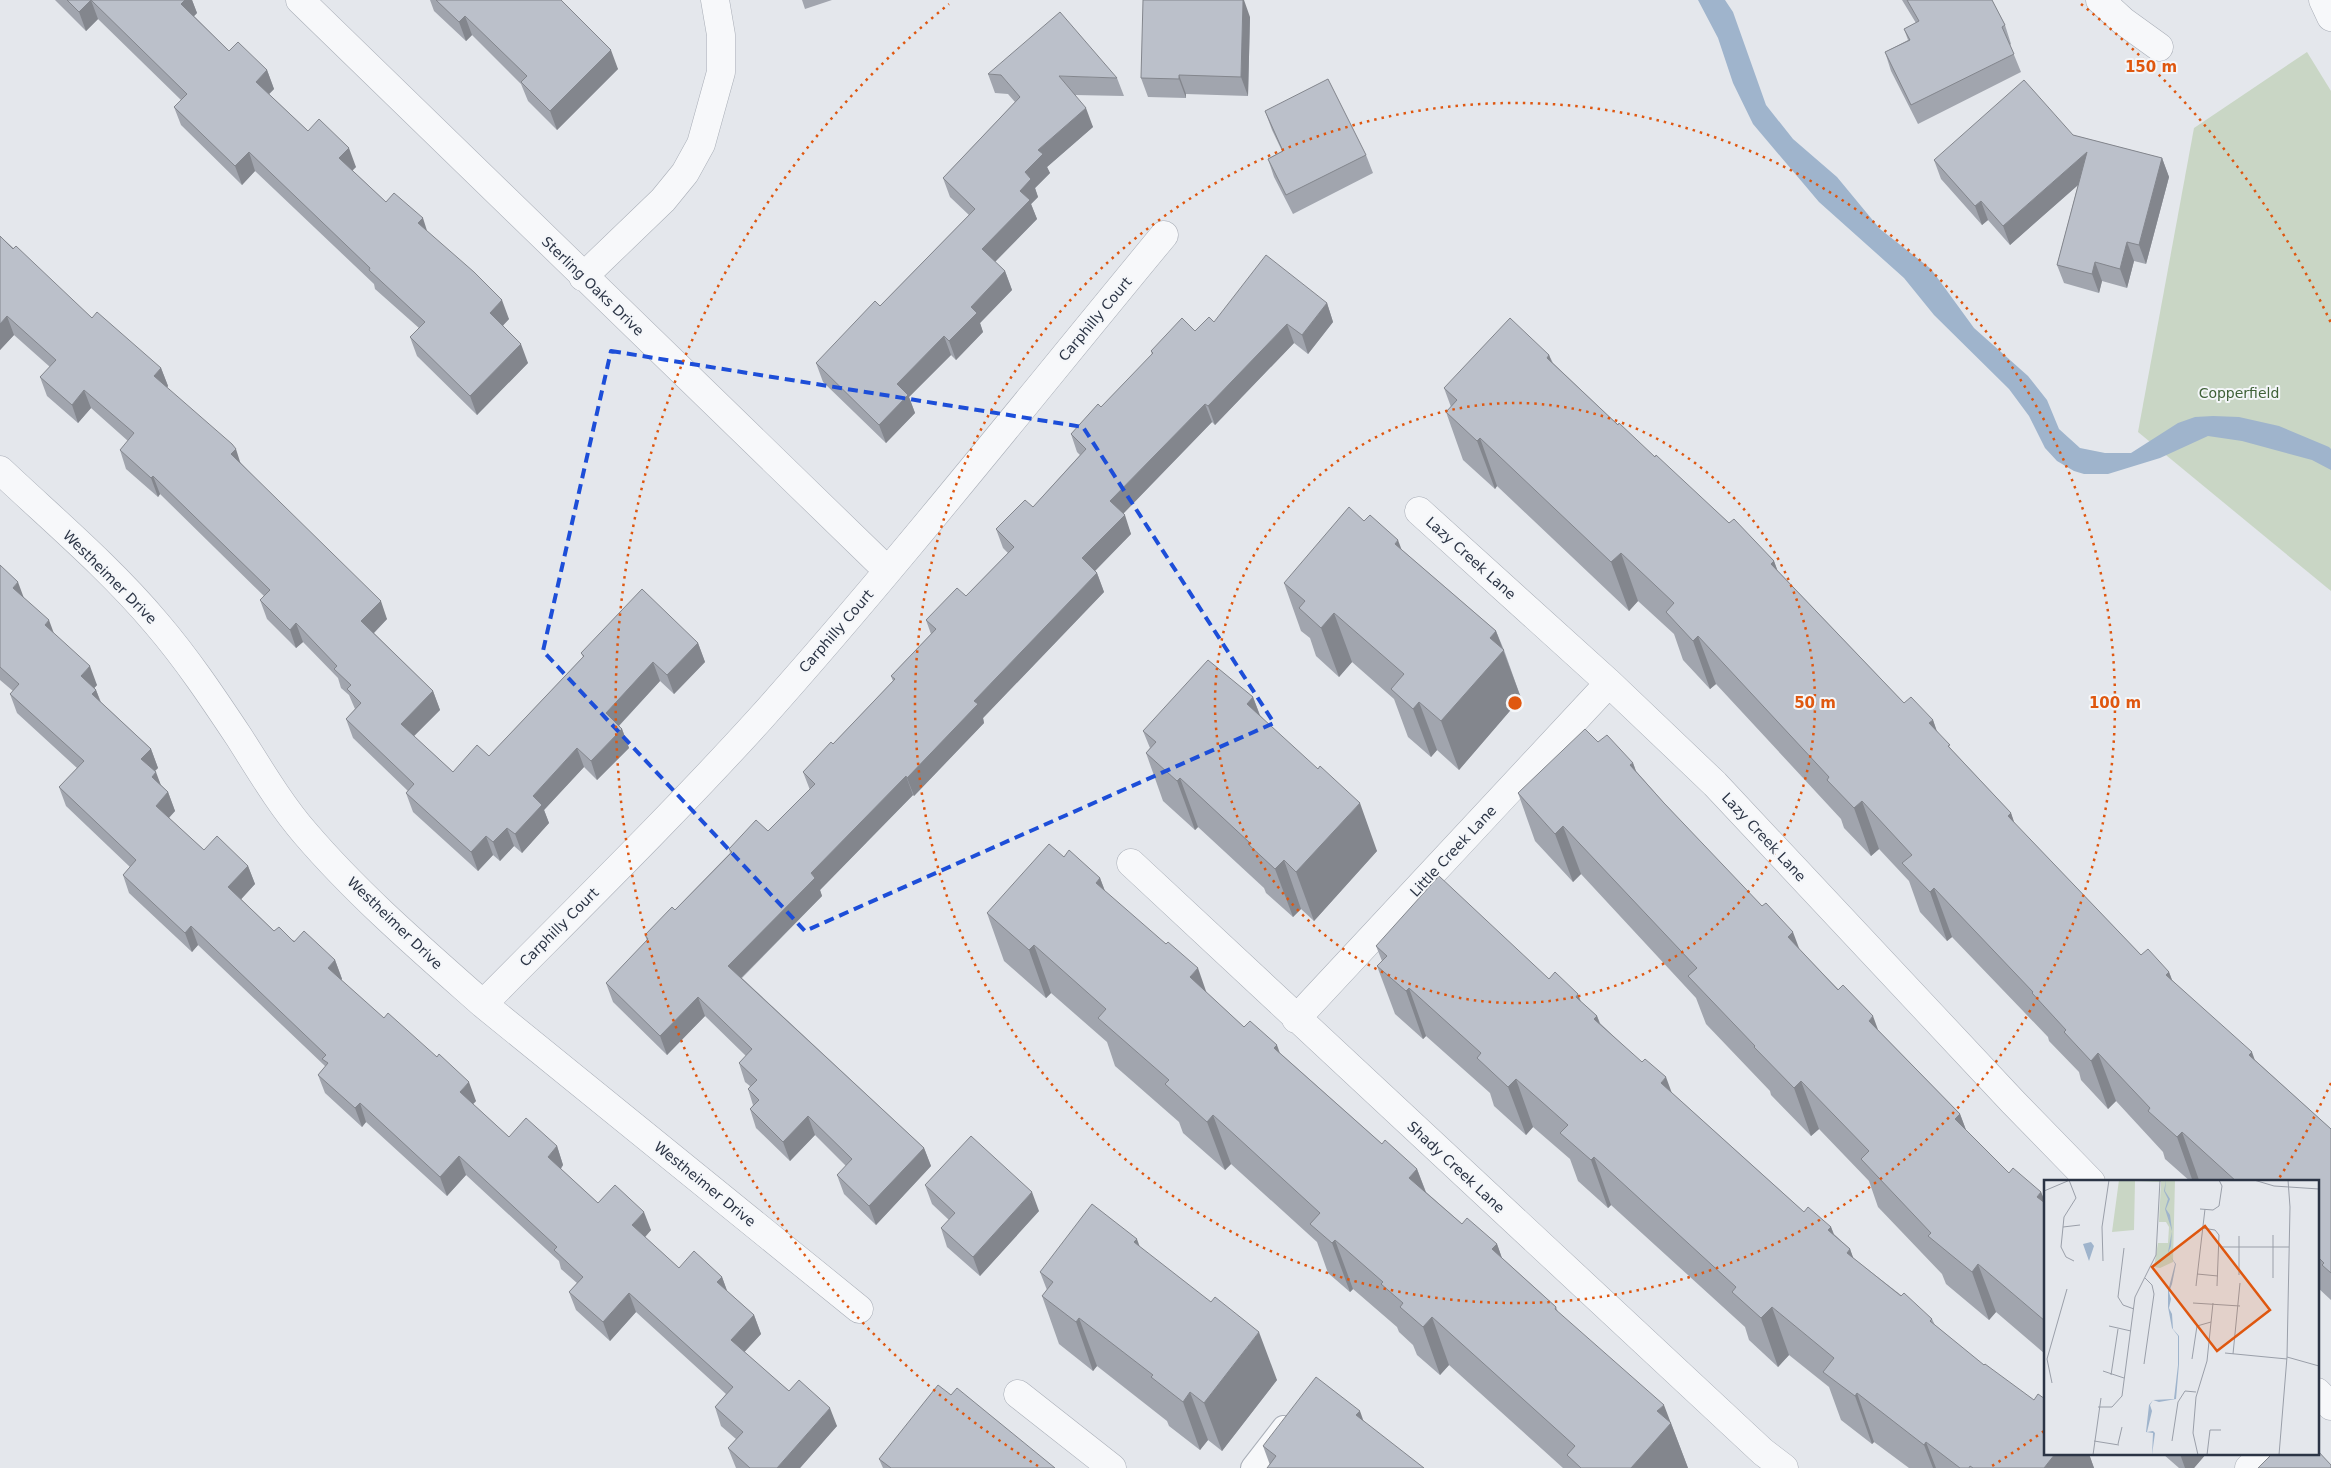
<svg xmlns="http://www.w3.org/2000/svg" width="2331" height="1468" font-family="'DejaVu Sans',sans-serif">
<rect width="100%" height="100%" fill="#e4e7ec"/>
<!-- green -->
<path fill="#c9d6c5" d="M2307 52 2331 91V591L2138 432 2194 128Z"/>
<!-- water -->
<path fill="#9fb4cc" d="M1698 0H1725L1733 12 1766 105 1793 139 1837 177 1880 229 1931 269 1974 328 2028 376 2047 400 2059 429 2080 448 2105 453H2131L2178 423 2195 417 2213 416 2239 417 2279 426 2329 447 2331 449V470L2312 460 2242 441 2208 436 2160 458 2108 474H2084L2074 471 2057 461 2045 448 2029 416 2009 389 1934 315 1904 278 1819 202 1753 124 1733 83 1718 38Z"/>
<g fill="none" stroke-linecap="round" stroke-linejoin="round">
<!-- service casing -->
<g stroke="#a9aeb7" stroke-width="26">
<path id="service" d="M1253 1468 1284 1428"/>
</g>
<!-- minor casing -->
<g stroke="#a9aeb7" stroke-width="29">
<path id="minor" d="M300 0 887 570
M2100 0 2123 21 2159 47
M2323 0 2331 17
M583 277 663 200 685 173 701 144 721 72V35L715 0
M0 470C53 520 110 568 157 624 187 659 213 698 239 737 260 770 280 804 305 833 358 895 422 950 483 1004L859 1309
M1419 511 1609 683 1715 784 2013 1102 2091 1182
M1131 863 1763 1452 1784 1468
M483 1004C576 910 671 817 760 719 900 562 1030 397 1164 235
M1296 1019 1609 683
M2317 1392 2331 1406
M1018 1394 1112 1468
M2249 1468 2264 1454"/>
</g>
<!-- service -->
<use href="#service" stroke="#f7f8fa" stroke-width="24"/>
<!-- minor -->
<use href="#minor" stroke="#f7f8fa" stroke-width="28"/>
</g>
<!-- wall -->
<path fill="#a1a5ae" d="M55 0H192L197 13 194 16 229 51 267 70 274 89 269 94 308 131 356 167 352 170 386 202 427 231 509 319 503 325 528 363 477 415 417 356 410 337 419 328 375 289 374 284 255 171 242 185 181 125 174 107 181 100 98 19 86 31Z
M430 0H561L618 69 557 130 528 101 521 84 472 35 466 41 434 11Z
M802 0H832L805 9Z
M1902 0H1992L2005 25 2011 44 2010 45 2021 72 1918 124 1891 71 1885 52 1908 40 1904 29 1916 23Z
M1250 17 1248 96 1186 94V98L1148 97 1141 78Z
M988 74 1117 78 1124 96 1075 95 1093 127 1047 167 1050 173 1035 188 1038 197 1031 204 1037 219 995 262 1005 271 1012 290 980 323 983 332 956 360 951 355 909 397 915 413 886 443 823 382 816 363 880 306 969 215 950 197 943 178 1015 102 1008 94 995 93Z
M1265 111 1366 155 1373 173 1293 214 1274 177 1268 159 1282 151 1272 130Z
M2073 135 2162 158 2169 177 2146 264 2134 261 2127 288 2102 281 2099 293 2064 283 2057 265 2078 185 2010 245 1988 220 1982 225 1941 179 1934 160Z
M0 236 92 318 161 368 168 386 167 388 241 463 387 619 374 633 433 691 440 710 414 736 453 772 489 756 583 657 581 653 698 643 705 662 674 694 660 681 619 726 622 729 629 748 597 780 584 767 544 810 549 823 522 853 514 846 500 861 493 855 478 871 413 812 406 793 408 791 353 738 346 719 355 709 349 695 341 688 338 678 303 642 296 648 267 619 260 600 264 596 160 494 158 497 126 469 120 450 128 441 91 408 78 423 47 396 40 377 50 367 14 335 0 350Z
M1327 303 1333 322 1308 354 1294 343 1215 425 1212 422 1123 514 1131 534 1095 571 1097 573 1104 592 983 718 984 723 914 796 913 795 820 890 822 896 742 978 924 1148 931 1166 876 1225 844 1194 837 1175 846 1166 815 1135 790 1161 756 1128 750 1109 753 1105 748 1089 750 1086 745 1082 739 1063 746 1056 705 1016 667 1055 613 1002 606 983 647 941 645 935 675 910 730 853 729 849 768 831 810 790 803 772 833 744 893 681 891 676 931 634 926 620 966 596 1008 553 1003 548 996 529 1033 507 1080 455 1077 452 1071 434 1101 407 1152 355 1151 351 1195 331 1214 322Z
M1549 355 1553 363 1618 425 1655 457 1729 523 1774 561 1777 570 1904 703 1933 720 1936 730 1952 750 2011 813 2014 823 2141 955 2169 972 2172 980 2255 1060 2331 1129V1300L2317 1287V1182H2201L2199 1180 2198 1182H2191L2165 1159 2163 1152 2116 1101 2108 1109 2081 1080 2079 1072 2049 1041 2048 1037 1952 937 1947 941 1920 912 1909 881 1879 849 1871 856 1844 828 1841 819 1716 684 1710 689 1683 660 1674 634 1638 601 1629 611 1497 486 1495 489 1463 460 1446 412 1451 407 1444 388Z
M1364 521 1402 550 1496 631 1504 650 1521 698 1459 770 1437 750 1431 757 1408 737 1394 699 1352 662 1339 677 1316 656 1310 638 1301 631 1284 583Z
M0 565 24 598 97 685 94 688 96 690 101 702 151 749 158 768 154 771 161 785 168 792 175 811 169 818 204 850 248 866 255 884 241 899 274 931 335 960 342 979 341 980 476 1101 473 1104 509 1137 557 1146 563 1165 561 1169 598 1203 651 1230 645 1237 679 1268 722 1277 727 1291 754 1315 761 1334 744 1352 789 1391 837 1426 800 1468H736L728 1448 736 1439 721 1426 715 1407 726 1394 636 1312 610 1341 576 1310 569 1292 577 1283 561 1269 559 1261 466 1175 447 1196 366 1122 362 1127 325 1093 318 1075 325 1067V1066L198 945 192 952 129 893 123 875 130 867 66 806 59 787 77 768 17 713 10 694 13 691 0 680Z
M1253 697 1260 715 1377 851 1314 921 1301 909 1293 917 1266 893 1264 888 1198 827 1195 830 1163 801 1146 753 1150 748 1143 731Z
M1598 742 1633 763 1636 771 1664 803 1800 950 1960 1114 1966 1130 2009 1173 2041 1192 2045 1202V1354L1996 1312 1989 1320 1946 1284 1942 1274 1878 1207 1869 1181 1819 1129 1811 1136 1771 1095 1770 1091 1706 1024 1696 998 1581 874 1573 882 1535 841 1518 793Z
M1064 857 1100 878 1105 891 1206 992 1244 1027 1279 1052 1382 1144 1417 1169 1426 1192 1462 1224 1497 1244 1502 1258 1556 1307 1558 1312 1671 1423 1688 1468H1563L1449 1365 1440 1375 1417 1355 1413 1345 1399 1332 1397 1327 1353 1289 1350 1292 1328 1273 1317 1242 1231 1164 1225 1170 1183 1133 1179 1122 1115 1066 1107 1042 1051 993 1046 998 1004 961 987 913Z
M1376 946 1549 979 1581 1002 1597 1016 1600 1023 1672 1093 1804 1212 1831 1227 1834 1234 1850 1249 1853 1258 1932 1319 1935 1325 2089 1454 2094 1468H1909L1874 1442 1872 1444 1841 1420 1829 1387 1789 1355 1778 1367 1749 1340 1745 1327 1611 1205 1608 1208 1578 1181 1570 1159 1533 1127 1526 1135 1494 1106 1490 1093 1426 1036 1423 1039 1395 1014 1377 966 1382 961Z
M925 1185 1039 1211 980 1276 947 1247 941 1228 949 1220 932 1204Z
M1139 1246 1277 1380 1222 1451 1208 1440 1200 1450 1169 1426 1167 1421 1097 1366 1093 1371 1059 1344 1042 1296 1047 1290 1040 1272Z
M951 1395 1055 1468H883L879 1459Z
M1363 1421 1270 1465 1263 1446Z
M2163 1454H2206L2194 1468H2179Z"/>
<!-- shaded-wall -->
<path fill="#83868d" d="M91 0 98 19 86 31 79 12Z
M185 0H192L197 13 188 22 181 4Z
M1243 0H1244L1250 17 1248 96 1241 77Z
M465 16 472 35 466 41 459 22Z
M611 50 618 69 557 130 550 111Z
M267 70 274 89 263 100 256 82Z
M1179 75 1186 94V98L1179 79Z
M1086 108 1093 127 1047 167 1050 173 1035 188 1038 197 1031 204 1037 219 989 268 982 249 1020 191 1025 172 1038 150Z
M349 148 356 167 346 177 339 158Z
M249 152 255 171 242 185 235 166Z
M2087 152 2094 171 2010 245 2003 226Z
M2162 158 2169 177 2146 264 2139 245Z
M1981 201 1988 220 1982 225 1975 206Z
M423 218 429 237 418 223Z
M2127 242 2134 261 2127 288 2120 269Z
M2095 262 2102 281 2099 293 2092 274Z
M1005 271 1012 290 980 323 983 332 956 360 949 341 971 307Z
M502 300 509 319 497 332 490 313Z
M1327 303 1333 322 1308 354 1302 335Z
M7 316 14 335 0 350V324Z
M1287 324 1294 343 1215 425 1208 406Z
M944 336 951 355 909 397 915 413 886 443 879 425 897 384Z
M521 344 528 363 477 415 470 396Z
M1549 355 1567 403 1547 358Z
M161 368 168 386 161 395 154 376Z
M84 390 91 408 78 423 72 405Z
M1205 404 1212 422 1117 520 1110 501Z
M1480 438 1497 486 1495 489 1477 441Z
M236 449 242 468 231 454Z
M153 476 160 494 158 497 151 478Z
M1125 515 1131 534 1089 577 1082 558Z
M1398 540 1416 588 1395 544Z
M1621 553 1638 601 1629 611 1611 562Z
M1774 561 1792 610 1771 564Z
M1097 573 1104 592 983 718 984 723 914 796 907 778 974 701Z
M18 582 25 601 13 588Z
M381 601 387 619 367 640 361 621Z
M1334 613 1352 662 1339 677 1321 628Z
M49 620 56 639 45 625Z
M296 623 303 642 296 648 290 630Z
M1496 631 1521 698 1459 770 1441 721 1490 638Z
M1698 636 1716 684 1710 689 1693 641Z
M698 643 705 662 674 694 667 675Z
M653 662 660 681 613 732 606 713Z
M90 666 97 685 88 695 81 676Z
M96 690 103 709 92 694Z
M433 691 440 710 407 743 401 724Z
M1253 697 1271 746 1247 704Z
M1419 702 1437 750 1431 757 1413 709Z
M1933 720 1950 768 1929 723Z
M622 729 629 748 597 780 591 761Z
M577 748 584 767 544 810 549 823 522 853 515 834 533 796Z
M151 749 158 768 148 778 141 759Z
M1633 763 1650 811 1630 765Z
M156 772 163 791 152 777Z
M906 776 913 795 820 890 822 896 735 984 728 966 811 873Z
M1180 778 1198 827 1195 830 1177 781Z
M168 792 175 811 163 824 156 806Z
M1862 801 1879 849 1871 856 1854 808Z
M1360 803 1377 851 1314 921 1296 872Z
M2011 813 2028 862 2008 816Z
M1563 826 1581 874 1573 882 1555 834Z
M507 828 514 846 500 861 493 842Z
M486 836 493 855 478 871 471 852Z
M1284 860 1301 909 1293 917 1275 869Z
M248 866 255 884 235 906 228 887Z
M1100 878 1118 926 1096 883Z
M1934 888 1952 937 1947 941 1930 892Z
M191 926 198 945 192 952 185 933Z
M1793 932 1811 980 1788 937Z
M1034 945 1051 993 1046 998 1029 950Z
M335 960 342 979 335 987 328 968Z
M1198 968 1215 1017 1190 977Z
M2169 972 2187 1020 2166 975Z
M1409 988 1426 1036 1423 1039 1406 991Z
M1578 994 1596 1042 1576 997Z
M698 997 705 1016 667 1055 660 1036Z
M1597 1016 1614 1064 1594 1019Z
M1873 1016 1891 1065 1869 1021Z
M1277 1045 1294 1093 1274 1048Z
M2252 1052 2269 1100 2249 1055Z
M2098 1053 2116 1101 2108 1109 2091 1061Z
M1666 1077 1684 1126 1661 1083Z
M1516 1079 1533 1127 1526 1135 1508 1087Z
M1801 1081 1819 1129 1811 1136 1794 1088Z
M469 1082 476 1101 467 1110 460 1092Z
M360 1103 366 1122 362 1127 355 1108Z
M1960 1114 1978 1162 1955 1119Z
M1213 1115 1231 1164 1225 1170 1207 1122Z
M808 1116 815 1135 790 1161 783 1142Z
M2182 1132 2199 1180 2198 1182H2193L2177 1137Z
M557 1146 563 1165 555 1176 548 1157Z
M924 1148 931 1166 876 1225 869 1206Z
M459 1156 466 1175 447 1196 440 1177Z
M1594 1157 1611 1205 1608 1208 1591 1160Z
M1417 1169 1435 1217 1409 1178Z
M1032 1192 1039 1211 980 1276 973 1257Z
M2041 1192 2045 1202V1218L2037 1197Z
M644 1212 651 1230 639 1244 632 1225Z
M1831 1227 1848 1275 1828 1230Z
M1137 1239 1154 1287 1134 1242Z
M1335 1240 1353 1289 1350 1292 1332 1243Z
M1497 1244 1514 1293 1492 1249Z
M1850 1249 1868 1298 1847 1253Z
M1978 1264 1996 1312 1989 1320 1972 1272Z
M722 1277 729 1296 717 1282Z
M629 1293 636 1312 610 1341 603 1322Z
M1772 1307 1789 1355 1778 1367 1761 1318Z
M754 1315 761 1334 738 1359 731 1340Z
M1432 1317 1449 1365 1440 1375 1423 1327Z
M1079 1318 1097 1366 1093 1371 1076 1322Z
M1259 1332 1277 1380 1222 1451 1204 1403Z
M1190 1392 1208 1440 1200 1450 1183 1402Z
M1857 1393 1874 1442 1872 1444 1855 1396Z
M1664 1405 1688 1468H1631L1657 1411Z
M830 1408 837 1426 800 1468H777Z
M1360 1411 1377 1459 1356 1415Z
M1926 1442 1936 1468H1933L1924 1445Z
M2055 1454H2089L2094 1468H2044Z
M2180 1454H2206L2194 1468H2185Z"/>
<!-- building -->
<path fill="#bbc0ca" stroke="#83868d" d="M67 0H185L181 4 229 51 238 42 267 70 256 82 308 131 319 119 349 148 339 158 386 202 394 193 423 218 418 223 474 272 502 300 490 313 521 344 470 396 410 337 425 322 369 270 370 268 249 152 235 166 174 107 187 94 91 0 79 12Z
M436 0H561L611 50 550 111 521 82 527 76 465 16 459 22Z
M1143 0H1243L1241 77 1179 75V79L1141 78Z
M1907 0H1992L2005 25 2002 27 2014 54 1911 105 1885 52 1910 40 1904 29 1919 21Z
M1060 12 1117 78 1059 76 1086 108 1038 150 1043 154 1025 172 1031 179 1020 191 1030 200 982 249 1005 271 971 307 977 313 949 341 944 336 897 384 908 395 879 425 816 363 875 301 880 306 975 209 943 178 1020 97 1001 75 988 74Z
M1328 79 1366 155 1286 195 1268 159 1283 151 1265 111Z
M2024 80 2073 135 2162 158 2139 245 2127 242 2120 269 2095 262 2092 274 2057 265 2087 152 2003 226 1981 201 1975 206 1934 160Z
M0 236 13 249 16 246 92 318 97 312 161 368 154 376 232 444 236 449 231 454 381 601 361 621 433 691 401 724 453 772 477 745 489 756 584 656 581 653 642 589 698 643 667 675 653 662 606 713 622 729 591 761 577 748 533 796 542 805 515 834 507 828 493 842 486 836 471 852 406 793 414 784 346 719 361 703 347 689 351 685 334 669 337 666 296 623 290 630 260 600 270 590 153 476 151 478 120 450 134 433 84 390 72 405 40 377 56 360 7 316 0 324Z
M1266 255 1327 303 1302 335 1287 324 1208 406 1205 404 1110 501 1125 515 1082 558 1097 573 974 701 978 704 907 778 906 776 811 873 815 878 728 966 924 1148 869 1206 837 1175 852 1159 808 1116 783 1142 750 1109 759 1100 748 1089 757 1080 739 1063 752 1049 698 997 660 1036 606 983 648 939 645 935 672 907 675 910 732 852 729 849 756 820 768 831 815 784 803 772 831 742 833 744 895 679 891 676 936 629 926 620 957 588 966 596 1014 547 996 529 1025 500 1033 507 1086 449 1071 434 1098 404 1101 407 1153 353 1151 351 1182 318 1195 331 1209 317 1214 322Z
M1510 318 1549 355 1547 358 1618 425 1619 423 1655 457 1656 455 1729 523 1734 519 1774 561 1771 564 1904 703 1911 697 1933 720 1929 723 1950 745 1948 746 2011 813 2008 816 2141 955 2148 949 2169 972 2166 975 2252 1052 2249 1055 2331 1129V1273L2322 1265 2324 1263 2317 1256V1182H2237L2182 1132 2177 1137 2148 1111 2150 1108 2098 1053 2091 1061 2064 1032 2066 1030 2032 993 2033 992 1934 888 1930 892 1902 863 1912 855 1862 801 1854 808 1827 780 1829 777 1698 636 1693 641 1666 612 1674 603 1621 553 1611 562 1480 438 1477 441 1446 412 1457 400 1444 388Z
M1349 507 1364 521 1370 515 1398 540 1395 544 1496 631 1490 638 1504 650 1441 721 1419 702 1413 709 1391 689 1404 674 1334 613 1321 628 1299 608 1305 601 1284 583Z
M0 565 18 582 13 588 49 620 45 625 90 666 81 676 96 690 92 694 151 749 141 759 156 772 152 777 168 792 156 806 204 850 217 836 248 866 228 887 274 931 279 927 294 942 304 931 335 960 328 968 384 1018 388 1013 437 1057 439 1054 469 1082 460 1092 509 1137 526 1118 557 1146 548 1157 598 1203 615 1185 644 1212 632 1225 679 1268 694 1251 722 1277 717 1282 754 1315 731 1340 789 1391 799 1380 830 1408 777 1468H750L728 1448 743 1432 715 1407 733 1387 629 1293 603 1322 569 1292 583 1277 554 1250 557 1247 459 1156 440 1177 360 1103 355 1108 318 1075 328 1063 322 1059 326 1055 191 926 185 933 123 875 136 860 59 787 84 761 10 694 19 684 0 667Z
M1208 660 1253 697 1247 704 1318 769 1320 766 1360 803 1296 872 1284 860 1275 869 1248 844 1250 843 1180 778 1177 781 1146 753 1156 742 1143 731Z
M1585 729 1598 742 1607 735 1633 763 1630 765 1664 803 1762 906 1766 903 1793 932 1788 937 1838 990 1843 985 1873 1016 1869 1021 1960 1114 1955 1119 2009 1173 2013 1168 2041 1192 2037 1197 2045 1203V1321L1978 1264 1972 1272 1928 1236 1931 1233 1861 1159 1869 1151 1801 1081 1794 1088 1754 1047 1755 1046 1688 976 1697 968 1563 826 1555 834 1518 793Z
M1049 844 1064 857 1069 850 1100 878 1096 883 1166 944 1168 942 1198 968 1190 977 1244 1027 1250 1021 1277 1045 1274 1048 1382 1144 1385 1140 1417 1169 1409 1178 1462 1224 1467 1218 1497 1244 1492 1249 1556 1307 1555 1309 1664 1405 1657 1411 1671 1423 1631 1468H1581L1567 1455 1575 1446 1432 1317 1423 1327 1400 1307 1403 1303 1381 1284 1383 1282 1335 1240 1332 1243 1310 1224 1320 1213 1213 1115 1207 1122 1165 1084 1169 1080 1098 1018 1106 1009 1034 945 1029 950 987 913Z
M1439 876 1549 979 1555 972 1578 994 1576 997 1597 1016 1594 1019 1642 1062 1645 1059 1666 1077 1661 1083 1804 1212 1808 1207 1831 1227 1828 1230 1850 1249 1847 1253 1901 1296 1904 1293 1932 1319 1930 1321 1984 1365 1985 1364 2034 1400 2038 1394 2045 1399V1454H2055L2044 1468H1973L1970 1466 1969 1468H1960L1926 1442 1924 1445 1857 1393 1855 1396 1823 1372 1834 1358 1772 1307 1761 1318 1732 1292 1736 1287 1594 1157 1591 1160 1560 1133 1568 1125 1516 1079 1508 1087 1477 1058 1481 1053 1409 988 1406 991 1377 966 1387 956 1376 946Z
M971 1136 1032 1192 973 1257 941 1228 955 1213 925 1185Z
M1092 1204 1137 1239 1134 1242 1211 1302 1215 1297 1259 1332 1204 1403 1190 1392 1183 1402 1151 1377 1153 1375 1079 1318 1076 1322 1042 1296 1053 1282 1040 1272Z
M1316 1377 1360 1411 1356 1415 1424 1468H1267L1276 1456 1263 1446Z
M938 1385 951 1395 957 1388 1055 1468H891L879 1459Z
M2317 1450 2331 1465V1468H2258L2272 1454H2317Z"/>
<!-- marked area -->
<path fill="none" stroke="#1d4ed8" stroke-width="4" stroke-dasharray="10 6" stroke-linejoin="round" d="M611 351 1083 427 1274 723 805 931 543 651Z"/>
<!-- distance rings -->
<g fill="none" stroke="#df570f" stroke-width="2.5" stroke-dasharray="2.5 5">
<circle cx="1515" cy="703" r="300"/>
<circle cx="1515" cy="703" r="600"/>
<path d="M2331 1083A900 900 0 0 1 2278 1180M2044 1431A900 900 0 0 1 1992 1466M1038 1466A900 900 0 0 1 949 4M2081 4A900 900 0 0 1 2331 323"/>
</g>
<g text-anchor="middle" stroke-width="4" stroke-linejoin="round" paint-order="stroke">
<!-- street labels -->
<g font-size="14" fill="#2b3445" stroke="#f4f6f9">
<text transform="translate(593 286) rotate(44)" y="5">Sterling Oaks Drive</text>
<text transform="translate(1095 319) rotate(-50)" y="5">Carphilly Court</text>
<text transform="translate(1471 558) rotate(42)" y="5">Lazy Creek Lane</text>
<text transform="translate(110 577) rotate(45)" y="5">Westheimer Drive</text>
<text transform="translate(836 631) rotate(-49)" y="5">Carphilly Court</text>
<text transform="translate(1764 837) rotate(47)" y="5">Lazy Creek Lane</text>
<text transform="translate(1453 851) rotate(-47)" y="5">Little Creek Lane</text>
<text transform="translate(395 923) rotate(44)" y="5">Westheimer Drive</text>
<text transform="translate(559 927) rotate(-45)" y="5">Carphilly Court</text>
<text transform="translate(1456 1167) rotate(43)" y="5">Shady Creek Lane</text>
<text transform="translate(705 1184) rotate(39)" y="5">Westheimer Drive</text>
</g>
<!-- park labels -->
<g font-size="14" fill="#3f6138" stroke="#f4f6f9">
<text x="2239" y="398">Copperfield</text>
</g>
</g>
<!-- overview -->
<g transform="translate(2044 1180)">
<rect width="275" height="275" fill="#e4e7ec"/>
<path d="M75 0H131L129 82 116 88 110 87 114 63H124L125 47 122 42H115L117 2 91 1 90 50 68 52Z" fill="#c9d6c5"/>
<path d="M122 0 121 11 126 19 122 29 126 35 128 50 127 66 124 73 132 84 128 104 125 112 127 119 125 128 128 134 129 149 135 156V184L132 219 115 222 109 220 106 225 108 231 103 252 109 251 111 253 108 275 109 253 102 252 105 225 109 220 130 219 134 185V156L128 148 124 127V111L131 84 124 72 128 51 121 29 124 19 120 11ZM47 62 50 66 45 81 39 64Z" fill="#9fb4cc"/>
<path fill="none" stroke="#9a9fa9" stroke-width="1" d="M25 0 32 18 20 37 17 67 22 77 30 81M210 0 230 6 275 9M0 11 26 0M156 29 169 30 175 26 178 6 175 0M19 47 36 45M158 48 171 50 175 55 173 106M195 56V95M176 67H245M80 68 74 117 79 125 90 129M59 81 58 47 65 0M153 94 174 96M229 98V55M152 106 161 29M149 123 196 126M65 146 87 151M181 173 243 179M189 174 196 103M243 177 275 186M148 179 153 146 167 142M100 184 110 114 108 105 101 98M59 191 80 198M67 195 74 149M8 203 3 179 23 109M54 227H68L78 216 91 117 112 75 116 0M50 261 75 265M128 261 134 222 141 211 152 212M74 264 78 247M49 275 57 218M154 275 149 253 152 217 163 181 169 123M163 275 166 250H177M235 275 243 177 246 27 244 0"/>
<path fill="#df570f" fill-opacity="0.15" stroke="#df570f" stroke-width="2.5" d="M161 46 226 130 173 171 108 87Z"/>
<rect width="275" height="275" fill="none" stroke="#2b3445" stroke-width="2.5"/>
</g>
<circle cx="1515" cy="703" r="8" fill="#df570f" stroke="#f4f6f9" stroke-width="2.5"/>
<g font-size="15" text-anchor="middle" font-weight="bold" fill="#df570f" stroke="#f4f6f9" stroke-width="4" stroke-linejoin="round" paint-order="stroke">
<text x="2151" y="72">150 m</text>
<text x="1815" y="708">50 m</text>
<text x="2115" y="708">100 m</text>
</g>
</svg>
